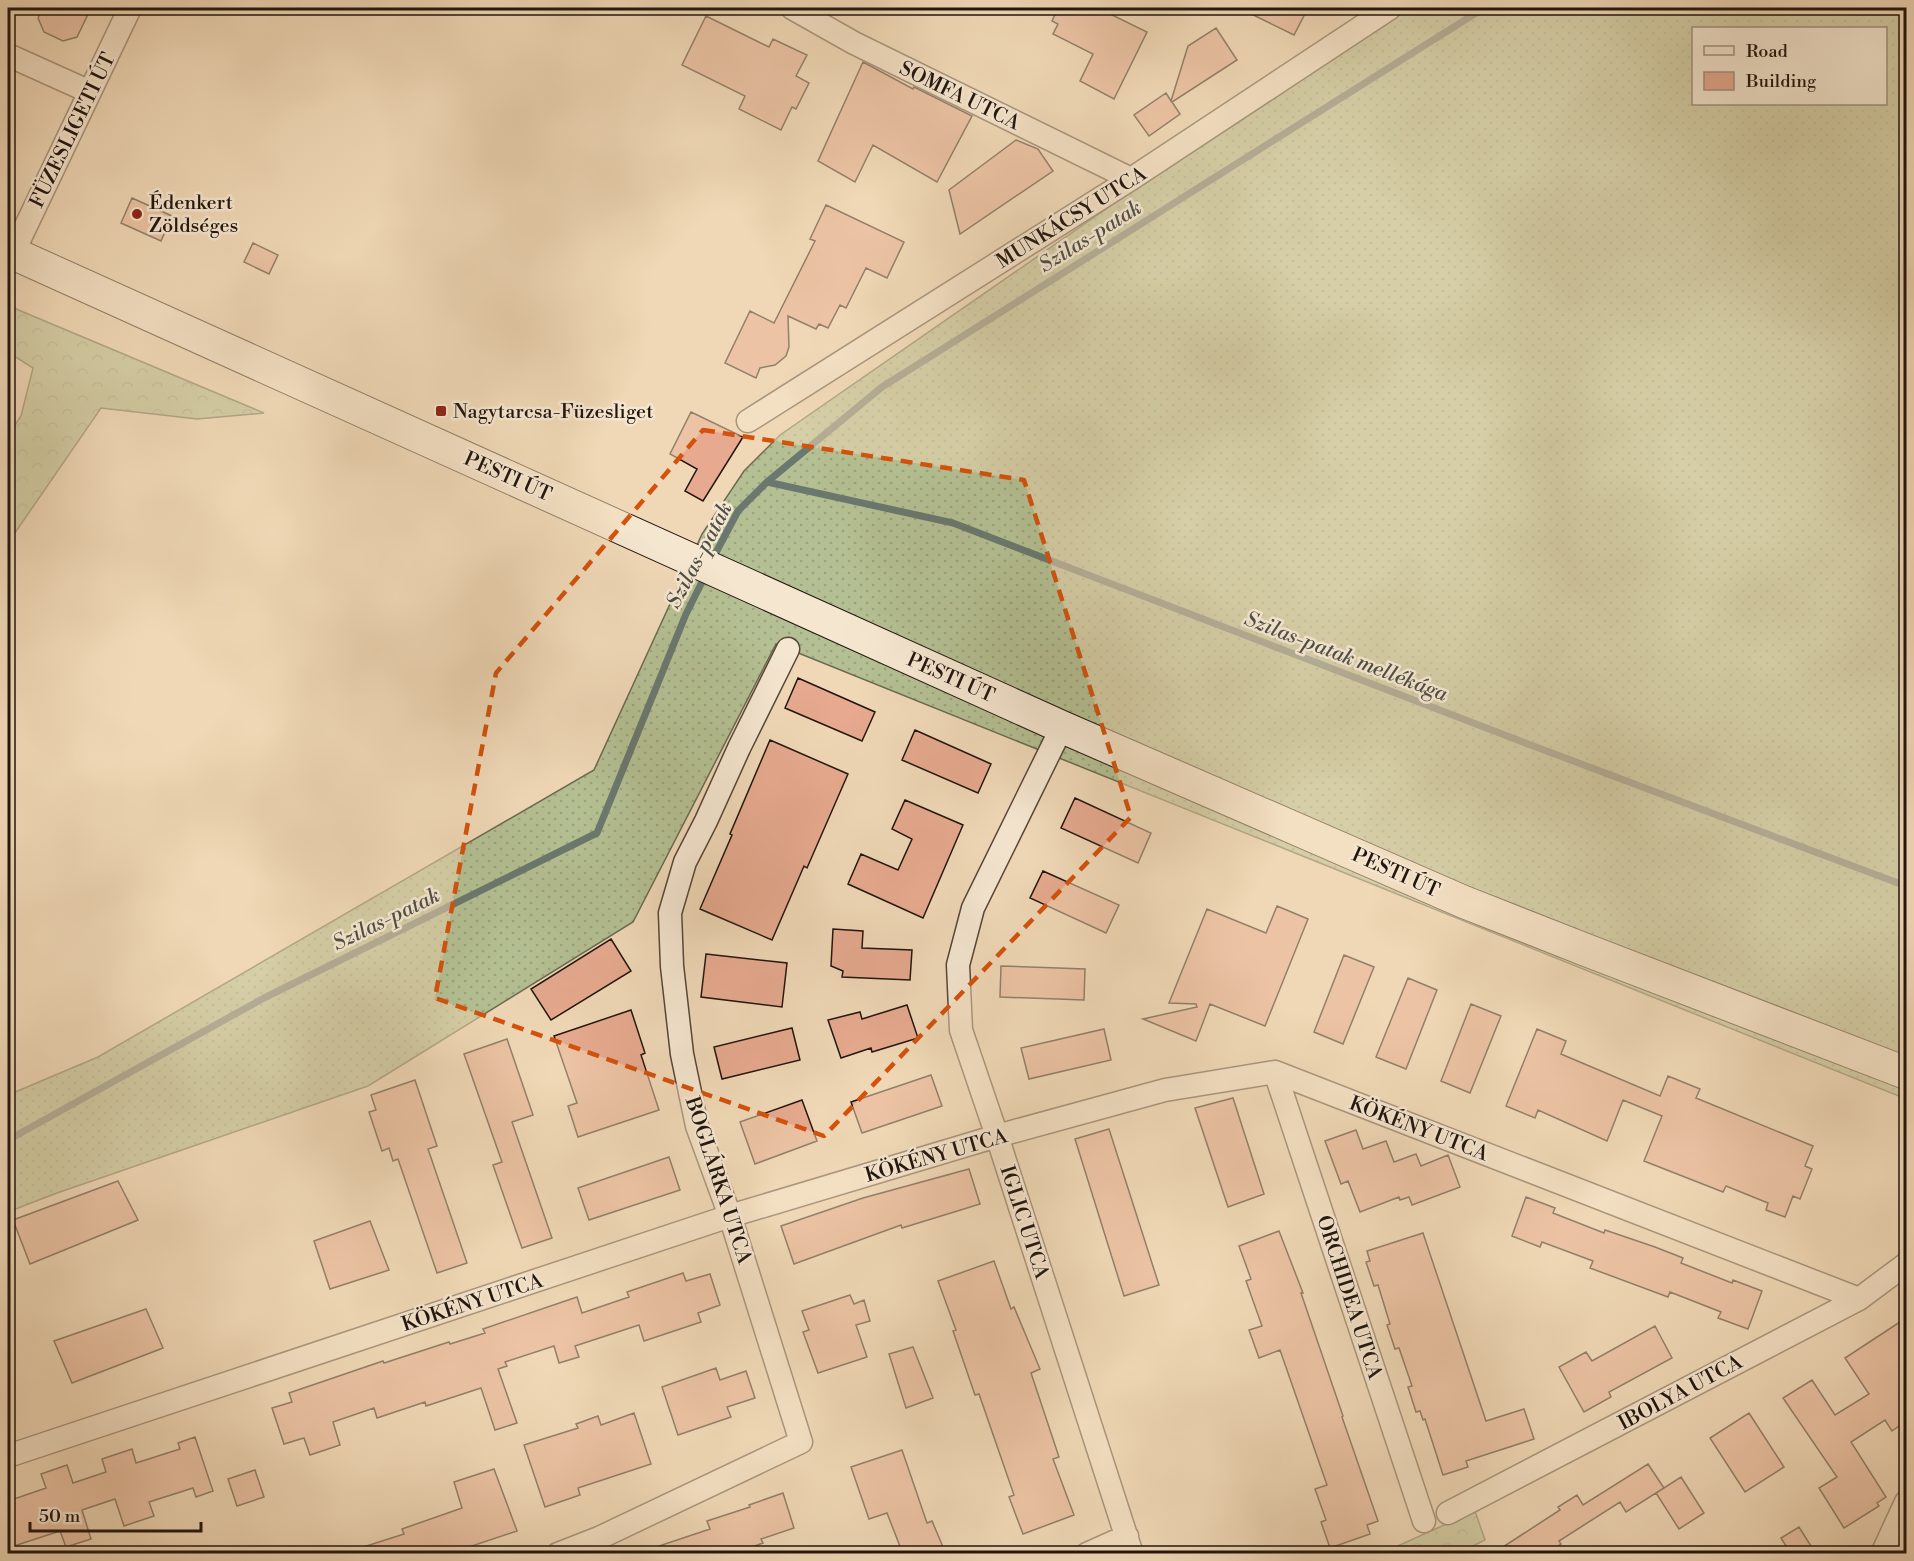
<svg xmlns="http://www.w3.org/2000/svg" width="1914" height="1561" font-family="'Libre Bodoni',serif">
<defs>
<pattern id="grass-dots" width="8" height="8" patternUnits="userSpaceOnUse" patternTransform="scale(1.5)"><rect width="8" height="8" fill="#b4c093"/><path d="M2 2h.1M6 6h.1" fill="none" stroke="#9aa47e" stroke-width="1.8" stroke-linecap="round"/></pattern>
<pattern id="forest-crowns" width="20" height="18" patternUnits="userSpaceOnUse" patternTransform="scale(1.5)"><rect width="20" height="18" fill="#b4c093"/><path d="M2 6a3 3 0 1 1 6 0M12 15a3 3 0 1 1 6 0" fill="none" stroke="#9aa47e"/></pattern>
</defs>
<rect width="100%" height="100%" fill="#f0d8b7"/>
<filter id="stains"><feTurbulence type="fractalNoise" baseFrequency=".00333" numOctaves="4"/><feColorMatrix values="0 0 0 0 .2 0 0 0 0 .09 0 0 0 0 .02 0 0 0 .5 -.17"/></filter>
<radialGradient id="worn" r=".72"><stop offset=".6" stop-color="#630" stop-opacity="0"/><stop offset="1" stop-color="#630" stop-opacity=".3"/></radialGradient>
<!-- grass -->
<path fill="url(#grass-dots)" stroke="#6a6a50" stroke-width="1.5" fill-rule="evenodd" d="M1396 8H1906V1099L776 644 633 922 368 1086 57 1193 8 1212V1095L98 1057 594 770 702 534 744 471 780 435ZM1694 28H1886V104H1694Z
M1906 1512V1553L1888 1554Z"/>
<!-- forest -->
<path fill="url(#forest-crowns)" stroke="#6a6a50" stroke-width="1.5" d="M9 306 264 413 197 419 101 408 8 543V436L21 416 33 368 8 352V312Z
M1475 1511 1485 1540 1460 1553 1380 1554Z"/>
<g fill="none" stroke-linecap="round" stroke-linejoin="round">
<!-- stream -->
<path stroke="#6a786f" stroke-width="7" d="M767 482 953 523 1528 744 1906 886
M712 560 738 511 767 482 882 387 1484 8
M8 1140 264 998 597 833 686 614 705 576"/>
</g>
<!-- building -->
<path fill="#e7aa90" stroke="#21150e" stroke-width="1.5" d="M43 8H91L77 37 63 41 44 32 38 18Z
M1058 8H1098L1147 32 1114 99 1080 81 1093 54 1053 34 1058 24 1052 21Z
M1239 8H1308L1294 35Z
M706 16 769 47 773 39 807 55 796 76 809 83 796 109 792 107 781 130 739 109 745 96 682 65Z
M1216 28 1237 60 1172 102 1180 114 1149 136 1134 115 1166 93 1171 101 1188 46Z
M863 62 913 89 914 87 972 116 937 182 873 145 855 182 818 161Z
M1016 140 1038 149 1053 171 960 234 949 190Z
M132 198 172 216 161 241 121 223Z
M826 205 904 242 887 278 866 268 846 308 840 305 828 328 819 324 816 329 788 316 789 347 786 356 775 365 760 368 756 378 725 363 750 311 774 323 815 241 810 239Z
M253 243 278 255 269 274 244 262Z
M691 412 743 437 703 501 685 491 697 469 670 454Z
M798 678 875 712 862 741 785 708Z
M915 730 991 764 978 793 902 760Z
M770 740 848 774 807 868 804 866 772 940 700 909 732 835 730 834Z
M1075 798 1151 833 1138 863 1061 828Z
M905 800 963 825 923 918 848 884 861 854 898 870 912 839 892 829Z
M1043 871 1119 905 1106 933 1030 898Z
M1277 906 1308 919 1265 1026 1210 1004 1196 1041 1143 1019 1197 1007 1196 1004 1169 1003 1207 909 1266 933Z
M833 929 863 931 862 948 912 950 910 980 842 977 843 971 831 966Z
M611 939 631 971 551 1020 531 989Z
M706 954 787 963 782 1007 701 997Z
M1344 955 1374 967 1343 1044 1314 1032Z
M1001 966 1085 969 1084 1000 1000 997Z
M1408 978 1437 990 1406 1069 1376 1057Z
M1471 1004 1501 1016 1470 1093 1441 1081Z
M907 1005 918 1038 872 1052 871 1048 841 1058 828 1020 860 1012 862 1019Z
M631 1010 645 1053 641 1055 659 1110 578 1137 568 1106 577 1103 554 1036Z
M792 1028 800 1060 722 1079 714 1047Z
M1104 1029 1111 1060 1029 1079 1021 1048Z
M1537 1029 1566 1041 1561 1054 1660 1096 1668 1076 1700 1089 1696 1098 1813 1146 1805 1166 1812 1169 1800 1199 1793 1196 1785 1217 1766 1210 1768 1203 1726 1186 1723 1192 1644 1161 1662 1116 1623 1100 1607 1141 1538 1110 1535 1118 1506 1106Z
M507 1039 533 1115 512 1122 552 1238 522 1248 493 1165 502 1162 464 1054Z
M931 1075 942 1106 862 1133 851 1102Z
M415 1080 437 1146 428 1149 467 1263 437 1273 398 1159 393 1161 389 1148 382 1151 369 1112 376 1110 371 1095Z
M1233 1098 1264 1194 1228 1207 1195 1108Z
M802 1100 817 1141 755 1164 740 1122Z
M1109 1129 1159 1285 1124 1296 1075 1139Z
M1356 1130 1363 1149 1386 1141 1394 1162 1416 1154 1421 1166 1448 1155 1460 1187 1412 1205 1409 1197 1400 1200 1399 1197 1360 1212 1348 1181 1341 1184 1325 1141Z
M669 1157 680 1190 589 1220 578 1188Z
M969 1169 980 1204 902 1228 901 1225 794 1264 781 1226 863 1198Z
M118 1181 138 1220 30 1264 13 1220Z
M1526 1197 1555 1208 1553 1213 1604 1233 1605 1230 1655 1247 1683 1258 1681 1263 1732 1283 1733 1280 1762 1291 1748 1329 1718 1318 1721 1312 1670 1292 1668 1297 1590 1268 1593 1261 1542 1242 1540 1247 1512 1236Z
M370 1221 389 1270 330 1289 314 1241Z
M1279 1231 1303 1293H1301L1343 1416 1342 1417 1378 1521 1367 1525 1370 1534 1330 1548 1321 1522 1326 1520 1315 1489 1327 1485 1280 1350 1259 1358 1249 1330 1262 1326 1246 1281 1251 1279 1239 1246Z
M1423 1233 1486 1421 1524 1409 1534 1439 1466 1461 1468 1467 1443 1475 1425 1419 1423 1420 1420 1411 1416 1412 1408 1387 1412 1386 1399 1348 1395 1349 1387 1325 1390 1324 1378 1285 1374 1286 1366 1262 1370 1261 1367 1251Z
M994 1261 1011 1309 1014 1307 1040 1369 1031 1373 1059 1457 1053 1459 1074 1515 1023 1534 1009 1497 1014 1495 979 1394 975 1395 953 1331 956 1330 938 1281Z
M683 1273 686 1281 710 1274 720 1305 698 1313 701 1322 644 1341 639 1325 575 1346 579 1357 559 1363 554 1346 505 1362 507 1366 498 1369 517 1423 495 1430 481 1388 426 1406 425 1402 377 1418 374 1408 333 1422 340 1445 310 1455 304 1438 284 1444 272 1408 292 1402 289 1393 383 1361 384 1363 449 1342 450 1344 485 1333 483 1329 577 1297 582 1313 629 1297 627 1292Z
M850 1295 854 1304 864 1300 870 1321 856 1325 867 1357 818 1373 803 1332 809 1330 802 1311Z
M146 1309 163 1348 72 1383 54 1341Z
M1906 1318V1421L1892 1431 1885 1420 1851 1442 1886 1497 1877 1503 1879 1506 1844 1528 1819 1488 1837 1477 1783 1398 1812 1380 1835 1415 1869 1394 1845 1358Z
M1655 1326 1672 1358 1609 1392 1611 1397 1584 1412 1559 1367 1586 1352 1592 1361Z
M913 1347 933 1398 906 1408 889 1354Z
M716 1368 720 1380 746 1371 755 1398 727 1407 731 1417 678 1435 662 1387Z
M634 1413 651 1464 578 1488 580 1495 545 1507 524 1445 578 1428 576 1424 598 1416 601 1425Z
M1749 1413 1784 1467 1745 1492 1710 1438Z
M195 1437 213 1491 196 1497 193 1488 149 1502 154 1516 124 1526 115 1499 82 1510 91 1539 66 1547 60 1531 8 1548V1501L46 1488 41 1474 67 1465 73 1483 106 1472 102 1459 132 1449 136 1463 180 1449 178 1443Z
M902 1450 927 1523 932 1521 946 1554H903L887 1513 869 1519 851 1467Z
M1648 1464 1664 1488 1626 1512 1620 1502 1559 1541 1561 1544 1546 1554H1492L1560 1510 1558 1507 1577 1495 1583 1505Z
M494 1469 517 1531 448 1554H355L354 1550 404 1534 402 1529 462 1508 454 1482Z
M255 1470 264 1497 237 1506 228 1479Z
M1681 1477 1704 1513 1679 1529 1656 1493Z
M783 1493 794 1528 761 1539 763 1543 733 1554H647V1550L710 1529 707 1521 750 1507 749 1505Z
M1799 1527 1816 1554H1791L1781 1538Z"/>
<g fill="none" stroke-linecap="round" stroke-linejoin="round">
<!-- minor casing -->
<g stroke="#554638" stroke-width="25">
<path id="minor" d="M792 8 854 43 1131 179
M8 55 90 92
M13 253 130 8
M748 421 1131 179 1390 8
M1062 727 973 908 958 965 961 1030 997 1136 1132 1554
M1275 1072 1424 1521
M8 1456 730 1216 997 1136 1165 1090 1275 1072 1859 1299
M1448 1513 1859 1299 1906 1264
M558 1554 599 1538 801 1442 730 1216 697 1126 682 1054 672 966 670 913 685 862 706 821 739 748 788 649
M1087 1554 1127 1536
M1882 1554 1906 1502"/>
</g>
<!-- secondary casing -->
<g stroke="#21150e" stroke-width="34">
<path id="secondary" d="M8 251 1062 727 1464 902 1586 950 1906 1073"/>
</g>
<!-- minor -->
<use href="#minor" stroke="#f5e6d0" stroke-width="22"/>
<!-- secondary -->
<use href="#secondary" stroke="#f5e6d0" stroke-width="32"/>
</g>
<!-- marked area -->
<path d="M0 0H1914V1561H0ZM703 430 1024 480 1131 817 824 1136 435 998 496 673Z" fill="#f0d8b7" fill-opacity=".55" fill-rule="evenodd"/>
<path fill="none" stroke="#d4520c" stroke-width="4.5" stroke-dasharray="12 8" stroke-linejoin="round" d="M703 430 1024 480 1131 817 824 1136 435 998 496 673Z"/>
<!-- markers -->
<g fill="#8f2418" stroke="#f5e6d0" stroke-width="2">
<circle cx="137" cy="214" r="6"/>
<rect x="435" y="405" width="12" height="12" rx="3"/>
</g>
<g text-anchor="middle" stroke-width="5" stroke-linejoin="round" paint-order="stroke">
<!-- street labels -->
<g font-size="20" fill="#21150e" stroke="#f5e6d0">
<text transform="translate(960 95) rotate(26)" y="7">SOMFA UTCA</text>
<text transform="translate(72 130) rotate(-64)" y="7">FÜZESLIGETI ÚT</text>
<text transform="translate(1071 217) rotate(-32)" y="7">MUNKÁCSY UTCA</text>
<text transform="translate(508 476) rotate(24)" y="7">PESTI ÚT</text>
<text transform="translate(951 677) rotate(24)" y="7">PESTI ÚT</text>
<text transform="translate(1396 872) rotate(24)" y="7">PESTI ÚT</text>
<text transform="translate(1419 1128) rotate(21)" y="7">KÖKÉNY UTCA</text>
<text transform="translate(936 1155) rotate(-16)" y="7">KÖKÉNY UTCA</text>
<text transform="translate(719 1180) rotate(72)" y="7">BOGLÁRKA UTCA</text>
<text transform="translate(1025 1222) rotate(72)" y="7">IGLIC UTCA</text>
<text transform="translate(1350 1297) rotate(72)" y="7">ORCHIDEA UTCA</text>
<text transform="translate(472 1302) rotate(-18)" y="7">KÖKÉNY UTCA</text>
<text transform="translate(1680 1392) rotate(-28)" y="7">IBOLYA UTCA</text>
</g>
<!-- poi labels -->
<g font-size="20" fill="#21150e" stroke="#f5e6d0" text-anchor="start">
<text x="149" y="209">Édenkert<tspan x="149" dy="23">Zöldséges</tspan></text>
<text x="453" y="418">Nagytarcsa-Füzesliget</text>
</g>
<!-- water labels -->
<g font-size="21" font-style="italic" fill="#4b4f46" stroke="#f5e6d0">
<text transform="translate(1090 236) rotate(-32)" y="7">Szilas-patak</text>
<text transform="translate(699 555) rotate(-62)" y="7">Szilas-patak</text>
<text transform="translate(1346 656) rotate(21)" y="7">Szilas-patak mellékága</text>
<text transform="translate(386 919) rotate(-26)" y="7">Szilas-patak</text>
</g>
</g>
<!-- margin -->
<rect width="1914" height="1561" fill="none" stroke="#f0d8b7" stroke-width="30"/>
<rect x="9" y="9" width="1896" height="1543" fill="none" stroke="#21150e" stroke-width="3"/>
<rect x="15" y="15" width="1884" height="1531" fill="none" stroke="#21150e" stroke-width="1.5"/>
<!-- legend -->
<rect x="1692" y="27" width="195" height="78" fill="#f5e6d0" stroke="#a09282" stroke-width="1.5"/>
<rect x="1704" y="46" width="30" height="9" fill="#f5e6d0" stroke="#a09282" stroke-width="1.5"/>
<text x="1746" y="57" font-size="18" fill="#21150e">Road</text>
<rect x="1704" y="72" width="30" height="18" fill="#e7aa90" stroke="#a09282" stroke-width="1.5"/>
<text x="1746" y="87" font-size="18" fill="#21150e">Building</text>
<!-- scale -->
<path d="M30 1522v9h171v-9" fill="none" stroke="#21150e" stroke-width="3"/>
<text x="39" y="1522" font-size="18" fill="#21150e" stroke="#f5e6d0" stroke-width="4.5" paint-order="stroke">50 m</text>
<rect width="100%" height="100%" filter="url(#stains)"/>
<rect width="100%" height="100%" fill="url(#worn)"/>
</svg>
